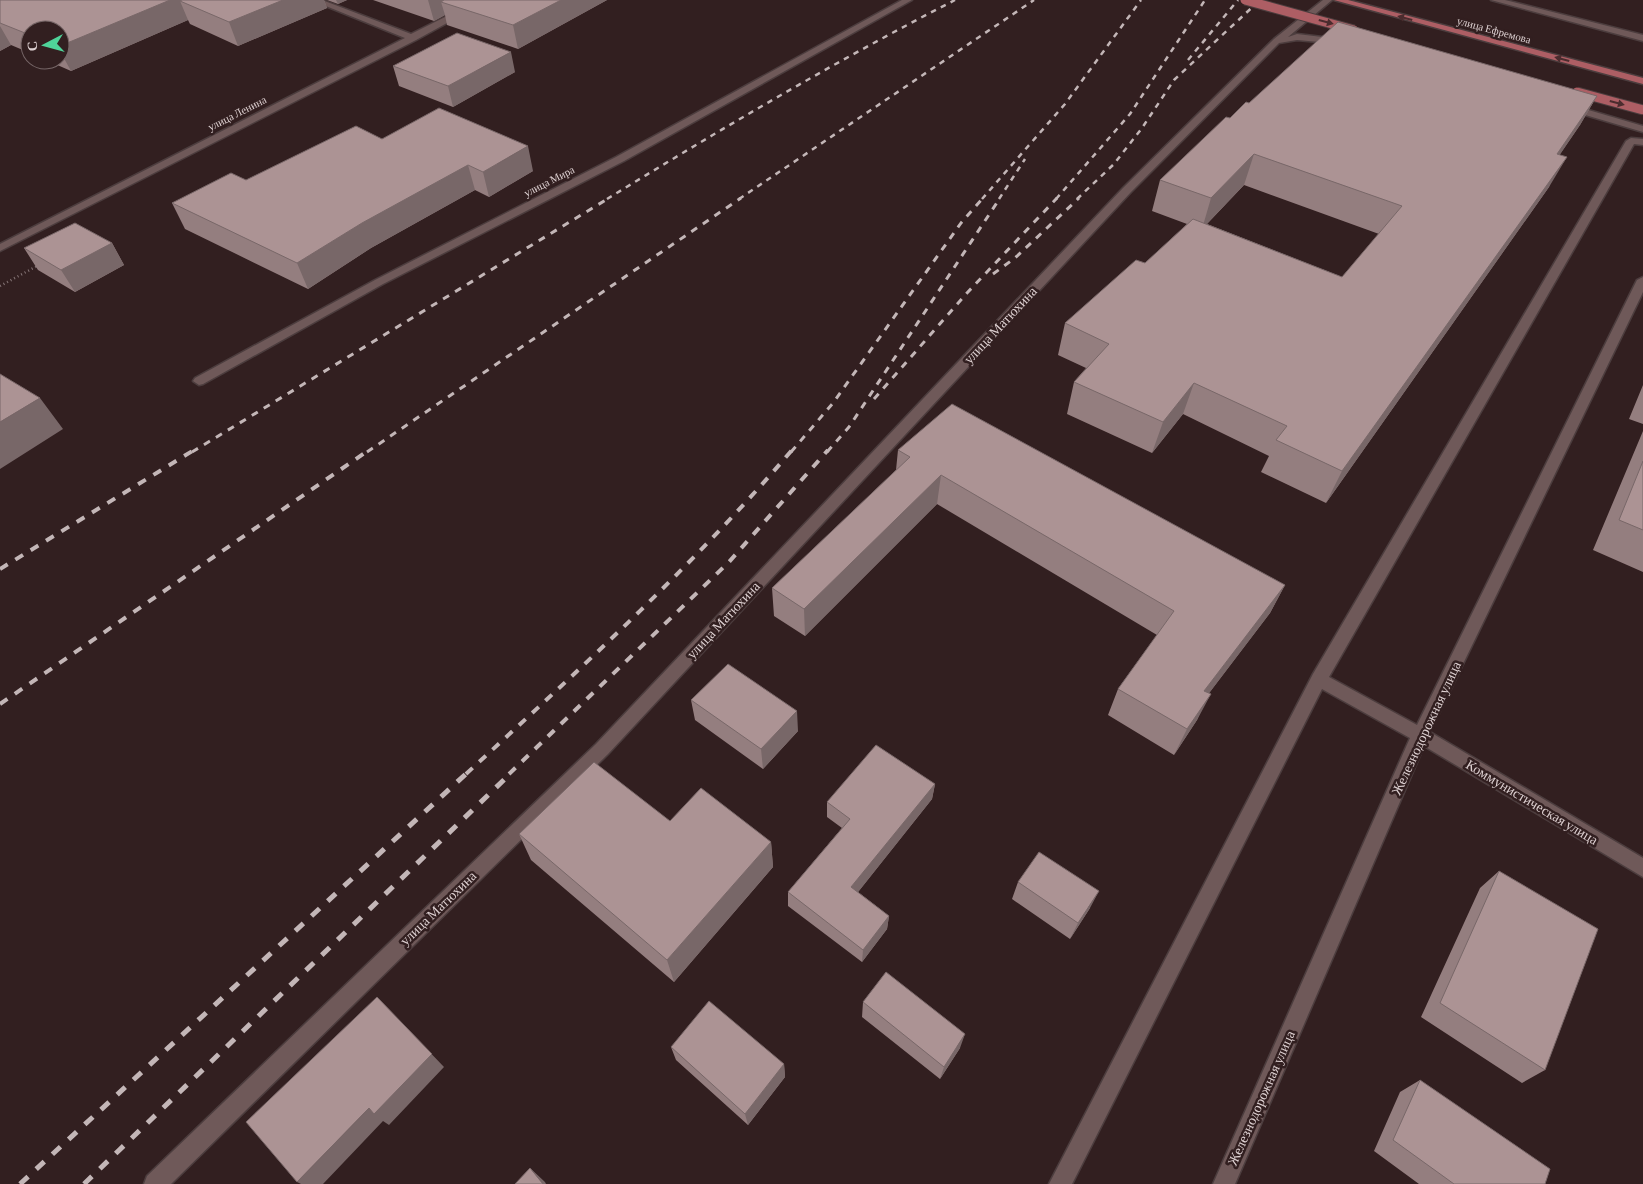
<svg xmlns="http://www.w3.org/2000/svg" width="1643" height="1184" font-family="'Crimson Pro',serif">
<rect width="100%" height="100%" fill="#321f20"/>
<g fill="none" stroke-linecap="round" stroke-linejoin="round">
<!-- minor casing -->
<g stroke="#4c3d3e" stroke-width="3">
<path id="minor" d="M311 0H322L411 34 479 0H489L416 40 0 251V244L405 38Z
M902 0H912L624 161 383 284 203 384 199 385 193 381 195 378 375 280 616 157Z
M1323 0H1332L1288 37 1297 34 1339 39 1343 42 1342 44 1297 40 1279 43 1131 192 608 754 171 1184H144L147 1176 596 744 1123 188 1274 39Z
M1491 0H1505L1643 35V41Z
M1568 104 1643 126V132L1565 109 1563 107Z
M1631 138 1643 139V145L1634 144 1329 677 1417 725 1637 280 1643 277V292L1430 732 1643 858V877L1424 746 1235 1184H1213L1410 738 1322 689 1072 1184H1049L1313 674 1626 141Z"/>
</g>
<!-- major casing -->
<g stroke="#4c3d3e" stroke-width="3">
<path id="major" d="M1334 0H1348L1643 78V84Z"/>
</g>
<!-- path -->
<path stroke="#877778" stroke-width="2.5" stroke-dasharray="1 3" stroke-linecap="butt" d="M0 286 39 265"/>
<!-- minor -->
<use href="#minor" fill="#6f5959" fill-rule="evenodd"/>
<!-- major -->
<use href="#major" fill="#ad5e64" fill-rule="evenodd"/>
<!-- rail-far3 -->
<path stroke="#c3b6b7" stroke-width="2.5" stroke-dasharray="5.5 5.5" stroke-linecap="butt" d="M1188 60 1238 0
M607 199C721 129 836 61 955 0
M739 199 1034 0
M982 199 1065 104 1141 0
M999 199 1025 159
M1056 199 1130 114 1205 0
M1077 199 1114 164 1142 128 1174 80 1260 0"/>
<!-- rail-far2 -->
<path stroke="#c3b6b7" stroke-width="3" stroke-dasharray="7 7" stroke-linecap="butt" d="M993 274 1015 258 1079 198
M874 399 967 293 1057 198
M192 452 609 198
M367 452 741 198
M791 452 833 403 961 223 983 198
M827 452 849 427 1000 198"/>
<!-- rail-far1 -->
<path stroke="#c3b6b7" stroke-width="4" stroke-dasharray="9 9" stroke-linecap="butt" d="M0 569 194 450
M0 704 369 450
M466 774C579 670 692 567 792 450
M509 774 729 562 828 450"/>
<!-- rail -->
<path stroke="#c3b6b7" stroke-width="5" stroke-dasharray="11 11" stroke-linecap="butt" d="M20 1184 467 773
M84 1184 511 773"/>
<!-- major-bridge casing -->
<g stroke="#4c3d3e" stroke-width="11" stroke-linecap="butt">
<path id="major-bridge" d="M1245 0 1354 30
M1577 92 1643 110"/>
</g>
<!-- major-bridge -->
<use href="#major-bridge" stroke="#ad5e64" stroke-width="9"/>
</g>
<!-- wall -->
<path fill="#947e7f" fill-rule="evenodd" d="M0 0H324L327 8 238 46 190 24 188 20 71 71 46 60H60V30H30V53L11 45 0 51Z
M327 0H347L338 4Z
M373 0H607L518 49 447 25 445 15 434 21Z
M393 66 515 72 453 107 399 86Z
M1597 96 1580 125 1560 154 1549 187 1326 503 1261 472 1269 456 1183 414 1152 453 1067 414 1074 382 1086 368 1058 355 1065 323 1145 263 1187 224 1152 211 1160 180 1230 118 1249 103ZM1244 185 1379 234 1342 277 1207 224Z
M382 139 533 171 489 197 475 190 371 248 308 289 185 229 172 203Z
M112 243 124 265 75 292 38 270 24 248Z
M1643 385V424L1629 419Z
M1643 431V572L1593 550Z
M898 450 1285 585 1270 613 1209 693 1197 720 1174 755 1108 715 1118 689 1157 635 937 504 805 636 774 616 772 588 896 470Z
M691 700 798 731 763 769 695 720Z
M935 784 932 799 858 892 889 916 887 929 862 962 788 906V892L842 828 827 817V802Z
M670 821 771 842 773 867 674 982 531 860 519 834Z
M1499 871 1545 1070 1522 1083 1421 1017 1480 888Z
M1018 882 1090 908 1070 939 1012 899Z
M863 1002 960 1048 940 1079 862 1017Z
M671 1047 784 1064 785 1077 748 1125 676 1060Z
M1420 1080 1545 1184H1419L1374 1151 1400 1092Z"/>
<!-- shaded-wall -->
<path fill="#786768" d="M170 0H210L180 1 188 20 71 71 60 51V46Z
M283 0H324L327 8 238 46 229 22Z
M336 0H347L338 4Z
M428 0H475L441 2 445 15 434 21Z
M561 0H607L518 49 513 25Z
M0 26 11 45 0 51Z
M511 52 515 72 453 107 448 86Z
M1597 96 1580 125 1540 184 1557 154Z
M528 146 533 171 489 197 483 172Z
M1254 154 1244 185 1202 229 1211 198Z
M1567 157 1549 187 1326 503 1342 471Z
M468 165 475 190 371 248 308 289 297 263 362 223Z
M112 243 124 265 75 292 61 270Z
M1194 383 1183 414 1152 453 1163 422Z
M40 398 63 429 0 469V422Z
M941 475 937 504 805 636 804 609Z
M1285 585 1270 613 1191 717 1204 691Z
M1211 694 1197 720 1174 755 1187 729Z
M797 711 798 731 763 769 761 749Z
M935 784 932 799 851 901V887Z
M771 842 773 867 674 982 667 960Z
M1099 891 1090 908 1070 939 1078 923Z
M889 916 887 929 862 962 863 950Z
M377 997 444 1067 389 1125 383 1121 323 1184H301L297 1182 369 1108Z
M965 1034 960 1048 940 1079 944 1067Z
M784 1064 785 1077 748 1125 745 1114Z
M530 1168 545 1182 546 1184H543Z"/>
<!-- building -->
<path fill="#ac9394" stroke="#786768" d="M0 0H170L60 46V30H30V35L0 23Z
M182 0H283L229 22 180 1Z
M444 0H561L513 25 441 2Z
M1338 22 1597 96 1557 154 1567 157 1342 471 1276 440 1287 426 1194 383 1163 422 1074 382 1109 344 1065 323 1136 260 1145 263 1193 219 1342 277 1402 206 1254 154 1211 198 1160 180 1226 117 1230 118 1246 102 1249 103Z
M457 33 511 52 448 86 393 66Z
M439 108 528 146 483 172 468 165 362 223 297 263 172 203 231 173 246 180 356 126 382 139Z
M75 223 112 243 61 270 24 248Z
M0 374 40 398 0 422Z
M952 404 1285 585 1204 691 1211 694 1187 729 1118 689 1174 611 941 475 804 609 772 588 910 457 898 450Z
M1643 461V530L1619 520Z
M728 664 797 711 761 749 691 700Z
M876 745 935 784 851 887 889 916 863 950 788 892 850 819 827 802Z
M594 762 670 821 701 788 771 842 667 960 519 834Z
M1039 852 1099 891 1078 923 1018 882Z
M1499 871 1598 929 1545 1070 1440 1003Z
M886 972 965 1034 944 1067 863 1002Z
M377 997 432 1054 374 1114 369 1108 297 1182 246 1122Z
M709 1001 784 1064 745 1114 671 1047Z
M1420 1080 1550 1169 1545 1184H1454L1393 1140Z
M530 1168 543 1184H515Z"/>
<!-- one-way arrows -->
<defs><path id="oneway-solid" d="M-6-.8H1V-3.2L6.5 0L1 3.2V.8H-6Z" transform="scale(1.25)"/></defs>
<g fill="#4b2c2e">
<use href="#oneway-solid" transform="translate(1405 18) rotate(-165)"/>
<use href="#oneway-solid" transform="translate(1326 22) rotate(15)"/>
<use href="#oneway-solid" transform="translate(1562 59) rotate(-165)"/>
<use href="#oneway-solid" transform="translate(1617 103) rotate(15)"/>
</g>
<g text-anchor="middle" stroke-width="5" stroke-linejoin="round" paint-order="stroke">
<!-- far-street labels -->
<g font-size="11" fill="#ddd0d1" stroke="#321f20">
<text transform="translate(1494 30) rotate(15)" y="4">улица Ефремова</text>
<text transform="translate(237 113) rotate(-27)" y="4">улица Ленина</text>
<text transform="translate(549 181) rotate(-27)" y="4">улица Мира</text>
</g>
<!-- street labels -->
<g font-size="14" fill="#ddd0d1" stroke="#321f20">
<text transform="translate(1000 325) rotate(-47)" y="5">улица Матюхина</text>
<text transform="translate(723 620) rotate(-47)" y="5">улица Матюхина</text>
<text transform="translate(1426 728) rotate(-65)" y="5">Железнодорожная улица</text>
<text transform="translate(1532 802) rotate(31)" y="5">Коммунистическая улица</text>
<text transform="translate(438 908) rotate(-44)" y="5">улица Матюхина</text>
<text transform="translate(1261 1098) rotate(-66)" y="5">Железнодорожная улица</text>
</g>
</g>
<!-- north arrow -->
<g transform="translate(45 45) rotate(264)"><circle r="24" fill="#321f20" stroke="#766667"/>
<path d="M0-4L9 19L0 12L-9 19Z" fill="#4fd399"/>
<text y="-8" font-size="14" font-weight="bold" text-anchor="middle" fill="#ddd0d1">С</text>
</g>
</svg>
